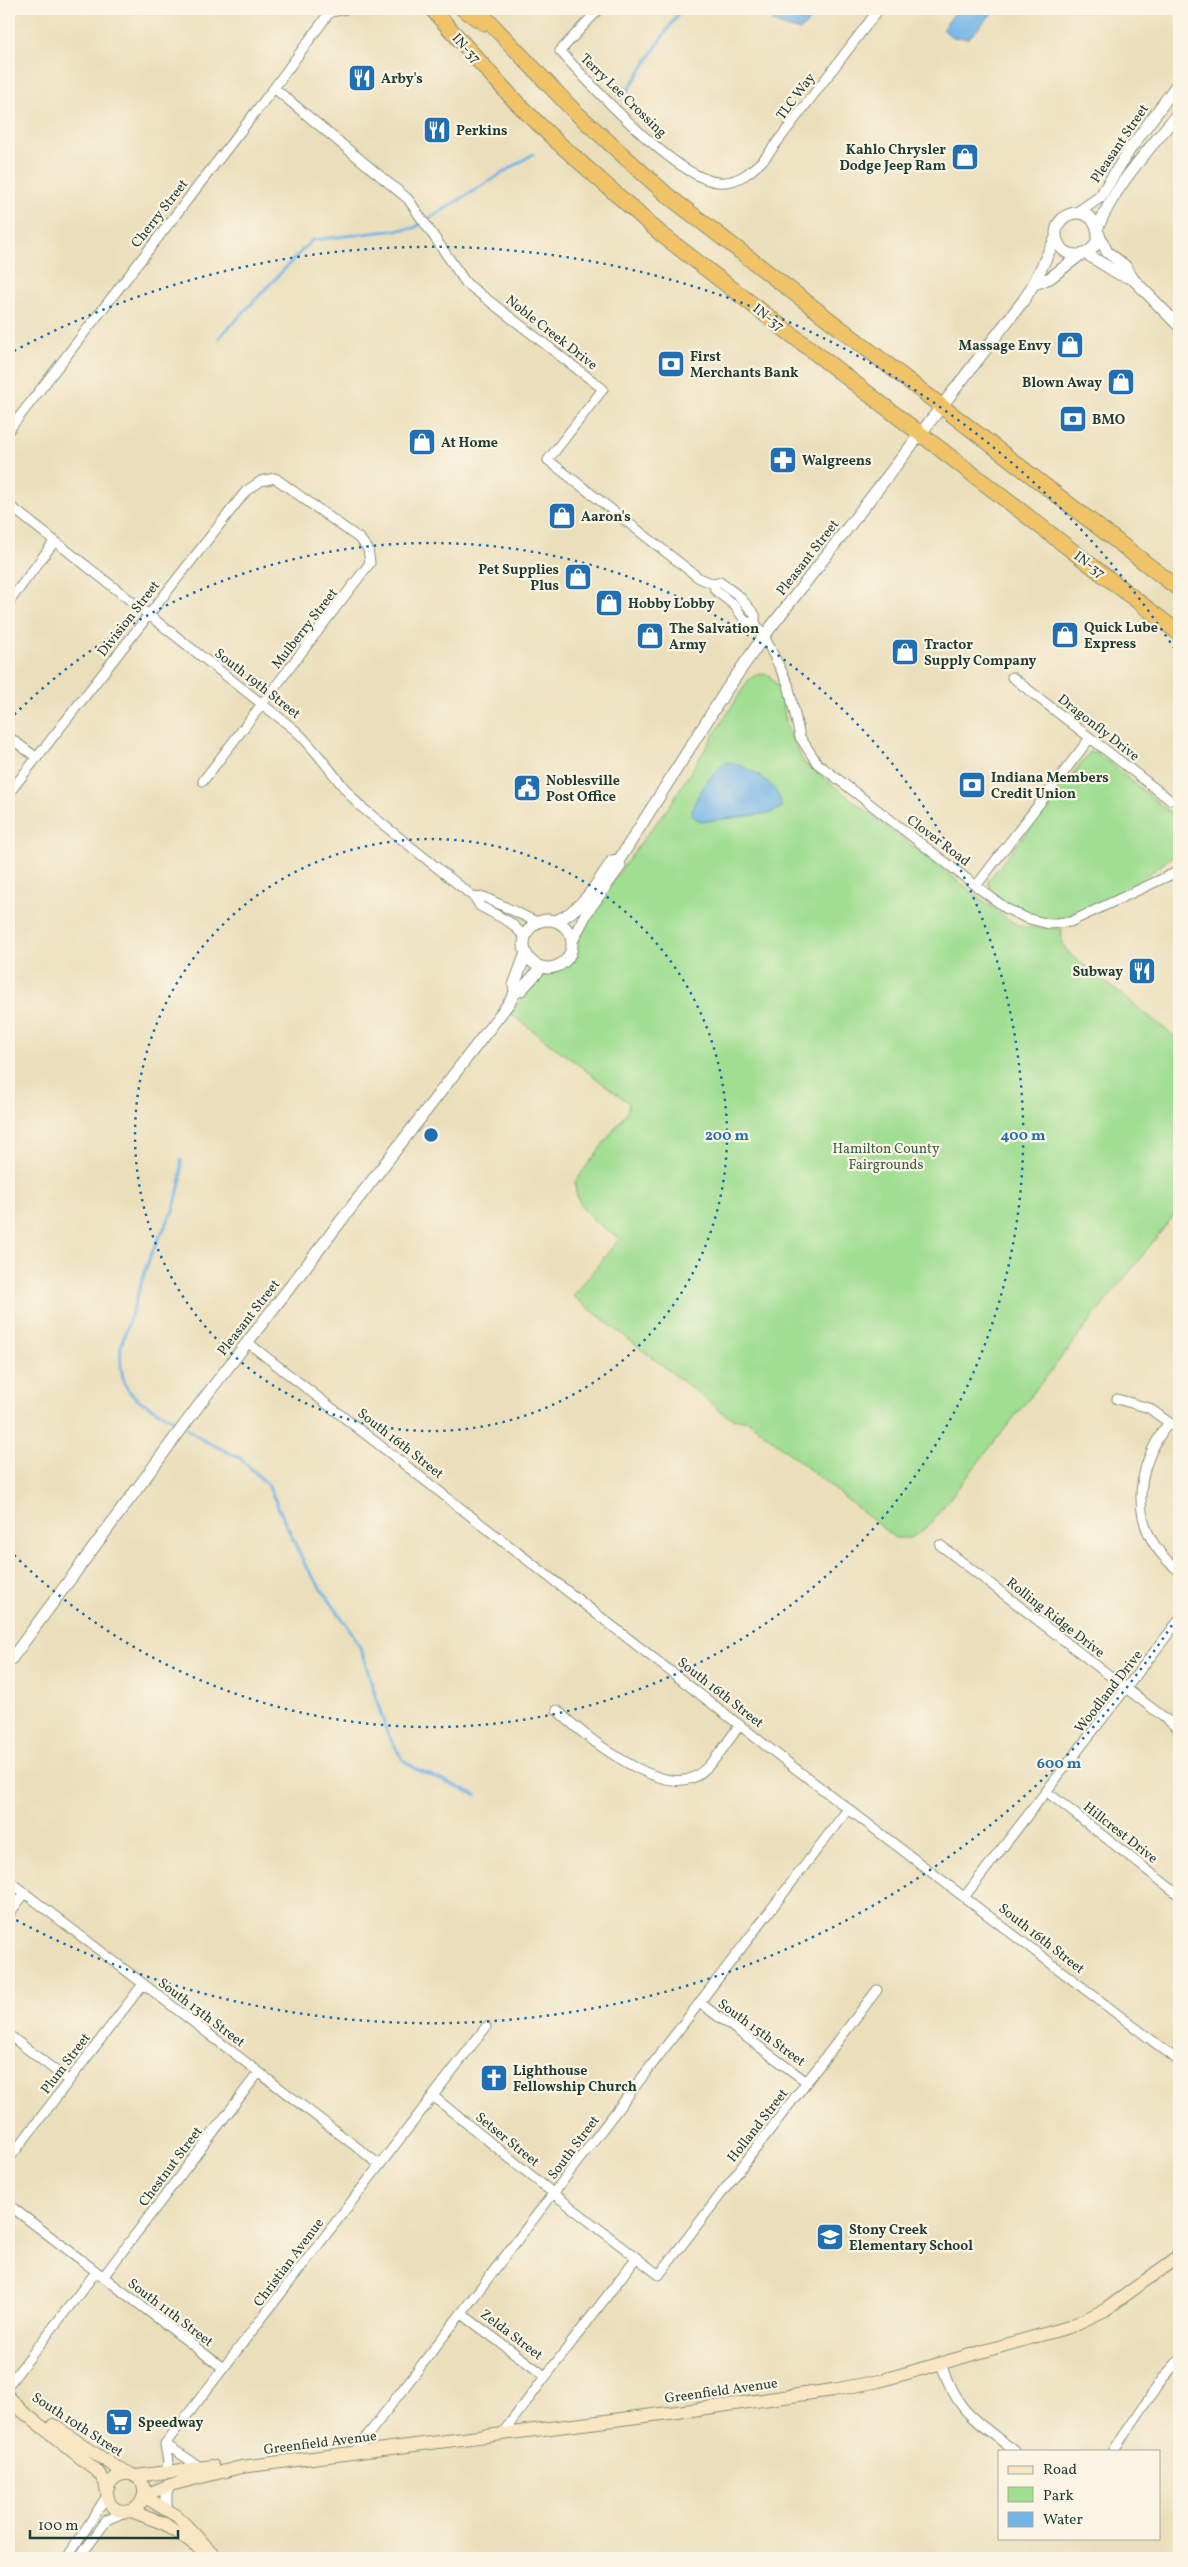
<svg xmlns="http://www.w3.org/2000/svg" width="1188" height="2567" font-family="Vollkorn,serif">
<rect width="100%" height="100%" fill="#fcf5e5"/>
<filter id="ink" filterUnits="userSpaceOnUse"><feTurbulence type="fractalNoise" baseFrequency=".02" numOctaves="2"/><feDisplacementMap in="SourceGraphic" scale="10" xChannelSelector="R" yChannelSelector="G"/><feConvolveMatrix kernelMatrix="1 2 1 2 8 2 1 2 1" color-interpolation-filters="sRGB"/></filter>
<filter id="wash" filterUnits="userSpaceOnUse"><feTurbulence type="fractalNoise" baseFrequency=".0096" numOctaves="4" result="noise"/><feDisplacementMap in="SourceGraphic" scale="20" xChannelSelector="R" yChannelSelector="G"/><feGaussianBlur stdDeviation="1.12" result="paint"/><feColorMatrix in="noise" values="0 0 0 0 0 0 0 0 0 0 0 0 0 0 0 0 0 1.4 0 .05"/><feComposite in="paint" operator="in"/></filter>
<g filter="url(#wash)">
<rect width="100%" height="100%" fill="#ebdfbb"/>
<!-- green -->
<path fill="#a0de92" stroke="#608e63" d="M761 674 769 675 779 689 788 730 804 763 1006 918 1021 927 1062 929C1060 940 1063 947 1071 955L1179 1040V1209L927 1527 911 1538H895L749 1421 732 1418 726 1415 573 1296 619 1239C598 1223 575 1211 575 1182L627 1112 629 1103 511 1014 538 977 551 973 567 963 574 953 585 919 642 841 668 808 748 681 754 676Z
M1090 752H1096L1179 820V851C1149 876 1088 920 1048 919 1034 919 1020 913 1009 905 999 898 989 894 988 881Z"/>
<!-- water -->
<path fill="#74b5e8" stroke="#4a798e" d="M759 9H758H839H821L800 31 777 24Z
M957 9H996L969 38 951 37 943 29Z
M728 762C747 765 783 786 781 808L771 813 701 822 691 815C692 801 715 766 728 762Z"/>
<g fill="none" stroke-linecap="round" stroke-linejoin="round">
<!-- stream -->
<path stroke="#74b5e8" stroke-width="3" d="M622 99 681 9
M219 338 312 240 414 228 533 154
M180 1424C141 1398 117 1403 121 1346L150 1256 174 1209 181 1179V1160
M186 1428 205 1441 240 1458 268 1485 306 1567 351 1631 361 1649 387 1733 403 1760 416 1769 476 1795"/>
</g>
</g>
<g filter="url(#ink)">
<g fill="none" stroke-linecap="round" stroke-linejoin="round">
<!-- minor casing -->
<g stroke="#858e78" stroke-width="11">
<path id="minor" d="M599 9 560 51C589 83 677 179 718 182 738 184 752 171 765 158L879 9
M330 12 346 9
M274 88 408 199 466 283 603 389 548 460 699 578 714 584
M9 430 274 88 332 9
M9 505 295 730C320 753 337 782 360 806L475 898 480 906 511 923 525 937
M9 602 54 542
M755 623 746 622 735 606 715 590 714 584 720 582 739 596 755 615V623L764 636 788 684 800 737 817 763 976 886 1007 909 1026 918 1049 924 1070 922 1179 871
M1012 677 1170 800
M9 737 37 758
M9 793 246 491 261 481 275 478 360 539 368 549 370 563 203 781
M976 886 1090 738
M475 898 484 897 537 922
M247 1342 796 1769 1179 2061
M1117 1399 1149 1408 1179 1430
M1169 1422C1133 1471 1127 1530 1179 1571
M940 1545 1179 1729
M557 1710C581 1734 656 1793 692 1778 710 1771 728 1740 740 1725
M1047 1792 1179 1895
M9 1881 380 2165
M965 1896 1179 1620
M9 1914 25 1893
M700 2003 807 2082
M9 2035 69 2081
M434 2097 554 2194 659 2275 877 1990
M9 2159 143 1984
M9 2205 223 2368
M103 2277 259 2072
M462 2314 545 2376
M941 2364C958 2414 975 2420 1015 2451
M9 2384 96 2272
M501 2435 636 2258
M165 2444 486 2027
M165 2444 202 2468
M165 2444 168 2462 166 2473
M1113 2451 1163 2378 1179 2360
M354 2453 848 1809
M67 2558 107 2496
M79 2558 107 2520 125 2512"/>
</g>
<!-- tertiary casing -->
<g stroke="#858e78" stroke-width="13">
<path id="tertiary" d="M1077 213 1100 197 1130 149 1179 82
M1056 234a21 21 0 1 1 42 0a21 21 0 1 1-42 0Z
M1097 229C1118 180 1147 153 1179 112
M1098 233 1107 252 1125 266 1133 279 1179 326
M1085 253 1119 274 1133 279
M1035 284 1050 278 1080 255
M524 944a24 24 0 1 1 48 0a24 24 0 1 1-48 0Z
M556 921C583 909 596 885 612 861L619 860
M572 941 587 912 620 866 619 860 727 689 764 636 1023 301C1037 282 1044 259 1056 238
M515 993 521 990 542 967
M9 1662 202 1401 509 1003 515 993 514 985 526 953
M166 2509V2492L170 2485"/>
</g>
<!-- secondary casing -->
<g stroke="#858e78" stroke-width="14">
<path id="secondary" d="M9 2397 22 2411 96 2470C100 2474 103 2478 105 2483 108 2491 106 2500 112 2506 129 2522 151 2502 142 2482 131 2468 112 2473 107 2490
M53 2425 114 2466 129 2473
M136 2476 213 2466
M145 2495 170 2485 241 2467 685 2411 833 2390 879 2381 1069 2327 1105 2310 1179 2256
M145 2497 177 2516 217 2558
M131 2511 165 2524 201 2550"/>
</g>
<!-- trunk casing -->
<g stroke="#858e78" stroke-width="17">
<path id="trunk" d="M432 9 515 101 554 139 661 234 1179 633
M463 9 484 23
M477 9 573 110 667 195 1179 589"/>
</g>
<!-- minor -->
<use href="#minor" stroke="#fff" stroke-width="9"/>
<!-- tertiary -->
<use href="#tertiary" stroke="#fff" stroke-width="11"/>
<!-- secondary -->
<use href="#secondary" stroke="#f9e7c3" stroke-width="12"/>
<!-- trunk -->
<use href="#trunk" stroke="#f1c369" stroke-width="15"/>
</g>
</g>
<!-- distance rings -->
<g fill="none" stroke="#1f6fb2" stroke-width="2.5" stroke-dasharray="2.5 5">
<circle cx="431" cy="1135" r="296"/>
<path d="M9 720A592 592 0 1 1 9 1550"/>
<path d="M1176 1619A888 888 0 0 1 14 1919M14 351A888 888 0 0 1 1176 651"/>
</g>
<!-- icons -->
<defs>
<g id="restaurant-square" transform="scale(1.4375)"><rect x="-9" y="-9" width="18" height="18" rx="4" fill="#1f6fb2" stroke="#fcf5e5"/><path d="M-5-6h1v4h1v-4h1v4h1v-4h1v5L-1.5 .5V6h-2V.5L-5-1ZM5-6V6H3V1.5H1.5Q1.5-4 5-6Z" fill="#fff"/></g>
<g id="shop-square" transform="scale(1.4375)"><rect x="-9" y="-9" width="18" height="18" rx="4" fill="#1f6fb2" stroke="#fcf5e5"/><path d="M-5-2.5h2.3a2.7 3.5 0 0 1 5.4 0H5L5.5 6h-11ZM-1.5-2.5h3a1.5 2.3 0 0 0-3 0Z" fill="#fff"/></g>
<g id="bank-square" transform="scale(1.4375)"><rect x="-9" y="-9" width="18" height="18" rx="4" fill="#1f6fb2" stroke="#fcf5e5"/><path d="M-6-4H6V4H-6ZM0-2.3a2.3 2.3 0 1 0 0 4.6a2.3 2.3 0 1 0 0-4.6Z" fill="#fff"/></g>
<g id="pharmacy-square" transform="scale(1.4375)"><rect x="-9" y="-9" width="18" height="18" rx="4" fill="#1f6fb2" stroke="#fcf5e5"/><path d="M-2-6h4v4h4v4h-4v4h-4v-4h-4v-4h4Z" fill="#fff"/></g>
<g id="civic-square" transform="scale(1.4375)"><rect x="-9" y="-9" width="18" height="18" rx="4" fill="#1f6fb2" stroke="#fcf5e5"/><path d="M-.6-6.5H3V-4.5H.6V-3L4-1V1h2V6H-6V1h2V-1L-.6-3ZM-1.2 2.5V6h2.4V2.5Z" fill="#fff"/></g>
<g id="church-square" transform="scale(1.4375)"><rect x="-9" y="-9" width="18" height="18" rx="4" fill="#1f6fb2" stroke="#fcf5e5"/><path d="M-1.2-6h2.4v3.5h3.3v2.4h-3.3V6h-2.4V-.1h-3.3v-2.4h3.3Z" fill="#fff"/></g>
<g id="school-square" transform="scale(1.4375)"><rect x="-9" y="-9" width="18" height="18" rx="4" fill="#1f6fb2" stroke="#fcf5e5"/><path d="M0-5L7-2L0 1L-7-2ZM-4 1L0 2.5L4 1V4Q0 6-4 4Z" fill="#fff"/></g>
<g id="supermarket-square" transform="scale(1.4375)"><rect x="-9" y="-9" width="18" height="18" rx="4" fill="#1f6fb2" stroke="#fcf5e5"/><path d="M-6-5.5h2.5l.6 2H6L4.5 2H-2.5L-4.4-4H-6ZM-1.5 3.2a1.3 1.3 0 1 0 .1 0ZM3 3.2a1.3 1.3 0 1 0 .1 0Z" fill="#fff"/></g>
</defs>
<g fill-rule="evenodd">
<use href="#restaurant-square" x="362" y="78"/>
<use href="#restaurant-square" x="437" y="130"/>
<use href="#shop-square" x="965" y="157"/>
<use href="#shop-square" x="1070" y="345"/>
<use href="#bank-square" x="671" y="364"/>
<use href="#shop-square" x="1121" y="382"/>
<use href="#bank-square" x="1073" y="419"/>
<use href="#shop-square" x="422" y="442"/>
<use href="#pharmacy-square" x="783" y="460"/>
<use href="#shop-square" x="562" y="516"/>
<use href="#shop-square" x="578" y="577"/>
<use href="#shop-square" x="609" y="603"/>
<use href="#shop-square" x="1065" y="635"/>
<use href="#shop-square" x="650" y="636"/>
<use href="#shop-square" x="905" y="652"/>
<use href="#bank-square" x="972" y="785"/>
<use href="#civic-square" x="527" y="788"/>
<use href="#restaurant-square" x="1142" y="971"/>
<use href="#church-square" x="494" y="2078"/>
<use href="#school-square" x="830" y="2237"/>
<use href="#supermarket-square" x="119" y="2422"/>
</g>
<g text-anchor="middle" stroke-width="4.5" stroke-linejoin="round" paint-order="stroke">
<!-- street labels -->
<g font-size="14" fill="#1f3d34" stroke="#fcf5e5">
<text transform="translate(467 48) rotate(48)" y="5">IN-37</text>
<text transform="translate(624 95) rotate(44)" y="5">Terry Lee Crossing</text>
<text transform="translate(795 96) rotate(-53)" y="5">TLC Way</text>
<text transform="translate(1119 143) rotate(-56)" y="5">Pleasant Street</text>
<text transform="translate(159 213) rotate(-52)" y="5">Cherry Street</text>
<text transform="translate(769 317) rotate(38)" y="5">IN-37</text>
<text transform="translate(552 332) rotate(38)" y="5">Noble Creek Drive</text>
<text transform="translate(807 557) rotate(-52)" y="5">Pleasant Street</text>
<text transform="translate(1090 564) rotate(37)" y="5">IN-37</text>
<text transform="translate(128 618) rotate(-52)" y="5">Division Street</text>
<text transform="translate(304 628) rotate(-52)" y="5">Mulberry Street</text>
<text transform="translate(258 683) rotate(38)" y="5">South 19th Street</text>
<text transform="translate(1099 727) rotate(38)" y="5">Dragonfly Drive</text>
<text transform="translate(939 840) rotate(37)" y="5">Clover Road</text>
<text transform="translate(248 1317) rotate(-52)" y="5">Pleasant Street</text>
<text transform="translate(401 1443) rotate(38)" y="5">South 16th Street</text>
<text transform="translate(1056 1617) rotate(38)" y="5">Rolling Ridge Drive</text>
<text transform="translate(1108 1691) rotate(-52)" y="5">Woodland Drive</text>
<text transform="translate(721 1692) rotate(38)" y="5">South 16th Street</text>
<text transform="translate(1121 1832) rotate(38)" y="5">Hillcrest Drive</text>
<text transform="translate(1042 1938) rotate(38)" y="5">South 16th Street</text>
<text transform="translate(202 2012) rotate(37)" y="5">South 13th Street</text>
<text transform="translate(762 2032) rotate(36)" y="5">South 15th Street</text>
<text transform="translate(65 2063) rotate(-53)" y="5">Plum Street</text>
<text transform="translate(757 2125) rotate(-52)" y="5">Holland Street</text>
<text transform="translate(508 2139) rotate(39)" y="5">Setser Street</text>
<text transform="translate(573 2147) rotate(-53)" y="5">South Street</text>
<text transform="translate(170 2166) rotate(-53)" y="5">Chestnut Street</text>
<text transform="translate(288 2262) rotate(-53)" y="5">Christian Avenue</text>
<text transform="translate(171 2312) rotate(37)" y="5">South 11th Street</text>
<text transform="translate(512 2334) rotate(37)" y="5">Zelda Street</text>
<text transform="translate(721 2390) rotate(-8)" y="5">Greenfield Avenue</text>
<text transform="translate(78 2424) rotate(33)" y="5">South 10th Street</text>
<text transform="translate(320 2442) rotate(-7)" y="5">Greenfield Avenue</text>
</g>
<!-- poi labels -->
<g font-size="14" font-weight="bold" fill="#1f3d34" stroke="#fcf5e5" text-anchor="start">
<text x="381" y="83">Arby's</text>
<text x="456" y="135">Perkins</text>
<text x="946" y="154" text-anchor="end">Kahlo Chrysler<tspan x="946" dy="16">Dodge Jeep Ram</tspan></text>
<text x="1051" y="350" text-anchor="end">Massage Envy</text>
<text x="690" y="361">First<tspan x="690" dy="16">Merchants Bank</tspan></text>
<text x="1102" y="387" text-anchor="end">Blown Away</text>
<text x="1092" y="424">BMO</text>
<text x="441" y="447">At Home</text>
<text x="802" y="465">Walgreens</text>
<text x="581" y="521">Aaron's</text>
<text x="559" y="574" text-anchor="end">Pet Supplies<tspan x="559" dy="16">Plus</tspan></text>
<text x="628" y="608">Hobby Lobby</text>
<text x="1084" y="632">Quick Lube<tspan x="1084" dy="16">Express</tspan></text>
<text x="669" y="633">The Salvation<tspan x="669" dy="16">Army</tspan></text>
<text x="924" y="649">Tractor<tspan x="924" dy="16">Supply Company</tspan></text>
<text x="991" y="782">Indiana Members<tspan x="991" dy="16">Credit Union</tspan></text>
<text x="546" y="785">Noblesville<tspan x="546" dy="16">Post Office</tspan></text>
<text x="1123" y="976" text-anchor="end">Subway</text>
<text x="513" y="2075">Lighthouse<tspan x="513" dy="16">Fellowship Church</tspan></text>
<text x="849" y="2234">Stony Creek<tspan x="849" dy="16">Elementary School</tspan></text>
<text x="138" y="2427">Speedway</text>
</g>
<!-- park labels -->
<g font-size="14" fill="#395d47" stroke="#fcf5e5">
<text x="886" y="1153">Hamilton County<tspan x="886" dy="16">Fairgrounds</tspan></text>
</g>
</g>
<circle cx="431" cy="1135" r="8" fill="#1f6fb2" stroke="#fcf5e5" stroke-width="2.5"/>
<g font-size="15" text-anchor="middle" font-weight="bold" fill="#1f6fb2" stroke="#fcf5e5" stroke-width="4.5" stroke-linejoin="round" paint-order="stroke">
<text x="727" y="1140">200 m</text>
<text x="1023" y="1140">400 m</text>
<text x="1059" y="1768">600 m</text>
</g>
<!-- margin -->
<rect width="1188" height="2567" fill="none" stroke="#fcf5e5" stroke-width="30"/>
<!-- legend -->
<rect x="998" y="2450" width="162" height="90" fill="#fcf5e5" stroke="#a4ab9e"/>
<rect x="1008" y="2466" width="25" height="8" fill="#f9e7c3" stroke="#a4ab9e"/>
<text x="1043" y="2474" font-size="15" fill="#1f3d34">Road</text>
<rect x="1008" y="2487" width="25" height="15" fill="#a0de92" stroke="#a4ab9e"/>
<text x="1043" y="2500" font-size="15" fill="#1f3d34">Park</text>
<rect x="1008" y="2512" width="25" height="15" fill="#74b5e8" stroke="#a4ab9e"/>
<text x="1043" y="2524" font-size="15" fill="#1f3d34">Water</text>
<!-- scale -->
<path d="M30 2530v8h148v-8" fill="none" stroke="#1f3d34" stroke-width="2.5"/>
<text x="38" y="2530" font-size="15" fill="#1f3d34" stroke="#fcf5e5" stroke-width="4" paint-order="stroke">100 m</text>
</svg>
